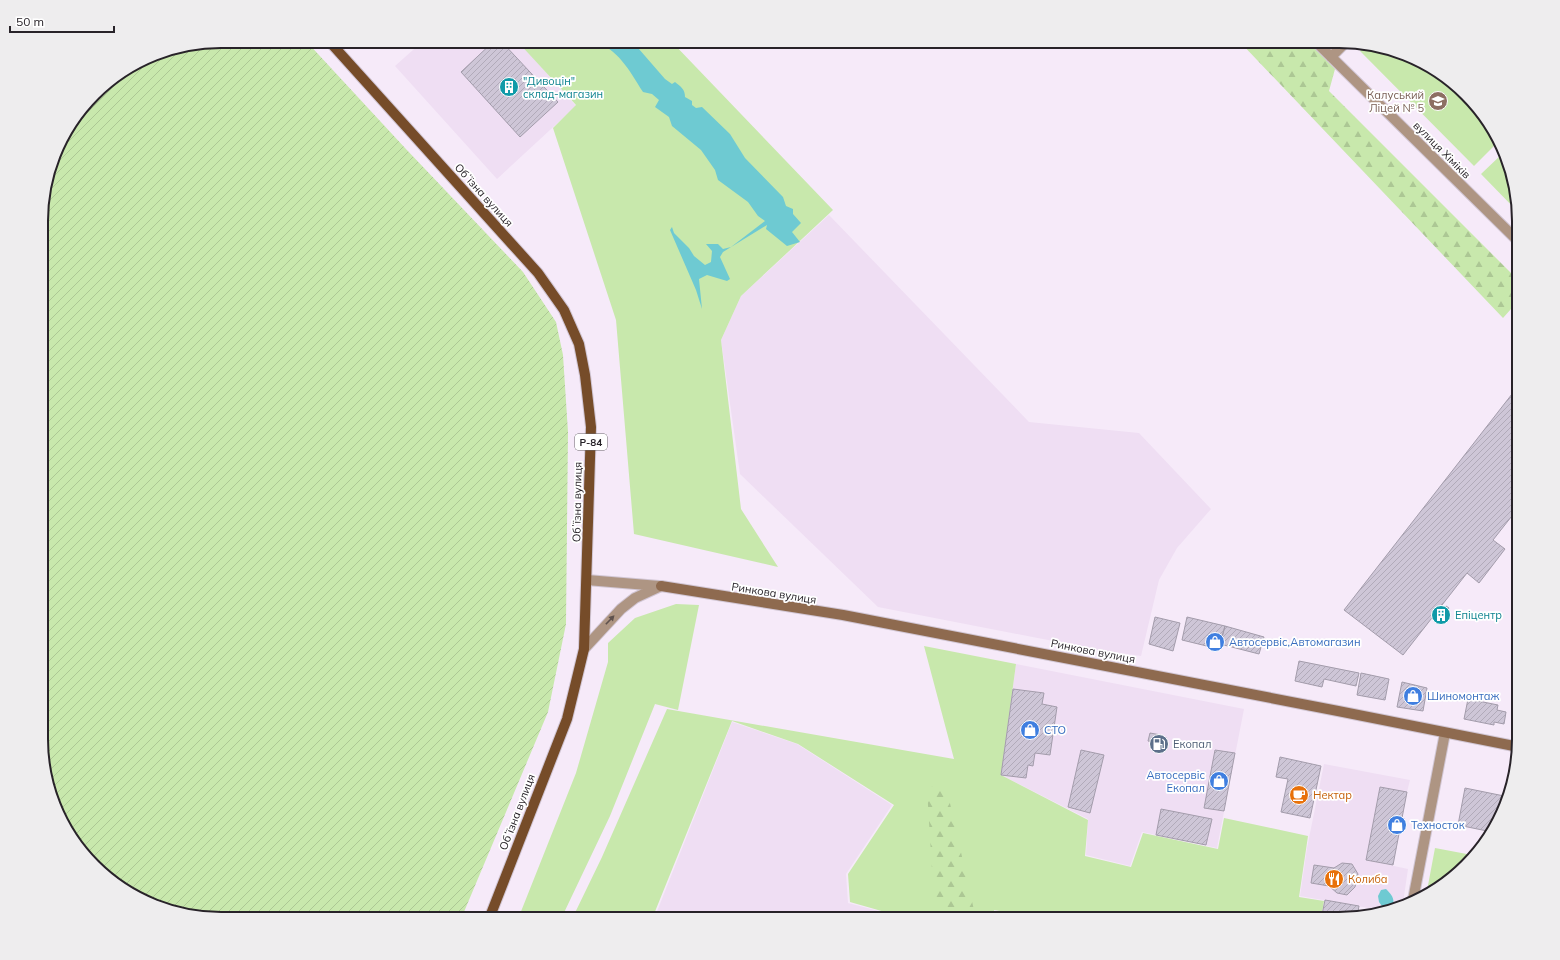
<svg xmlns="http://www.w3.org/2000/svg" width="1560" height="960" font-family="Mulish,sans-serif">
<defs>
<pattern id="forest-firs" width="22" height="20" patternUnits="userSpaceOnUse"><rect width="22" height="20" fill="#c8e8ac"/><path d="M5 1l3.5 6h-7zM16 11l3.5 6h-7z" fill="#acc794"/></pattern>
<pattern id="garden-furrows" width="10" height="10" patternUnits="userSpaceOnUse"><rect width="10" height="10" fill="#c8e8ac"/><path d="M-1 1l2-2M0 10L10 0M9 11l2-2" fill="none" stroke="#acc794"/></pattern>
<pattern id="building-hatch" width="6" height="6" patternUnits="userSpaceOnUse"><rect width="6" height="6" fill="#cec6d7"/><path d="M-1 1l2-2M0 6l6-6M5 7l2-2" fill="none" stroke="#b1aab9"/></pattern>
</defs>
<rect width="100%" height="100%" fill="#f6eaf9"/>
<!-- built -->
<path fill="#efdef3" d="M423 41H518L576 106 497 179 395 66Z
M829 215 1029 422 1139 433 1211 509 1177 548 1159 580 1141 656 1099 650 878 607 740 474 721 340 741 296Z
M1016 664 1244 709 1217 848 1142 832 1130 866 1086 855 1088 819 1001 775Z
M732 722 797 744 892 805 846 874 848 903 898 916V919H654Z
M1324 764 1410 780 1407 792 1380 787 1366 860 1408 869 1403 903 1380 910 1300 896 1307 848Z"/>
<!-- grass -->
<path fill="#c8e8ac" d="M517 41H671L833 210 741 296 721 340 741 509 778 567 634 534 616 320 553 128 576 105Z
M1366 45 1397 50 1439 71 1495 131 1498 142 1474 166 1360 51Z
M1502 154 1519 209V213L1481 174Z
M676 604 699 605 678 710 655 704 610 816 561 919H518L576 773 608 662V643L635 618Z
M924 646 1016 664 1001 775 1088 820 1085 856 1131 867 1143 833 1218 849 1224 818 1308 836 1299 897 1324 901 1321 919H1046L994 910 996 919H899V916L850 902 848 874 894 805 798 744 732 721 652 919H572L602 857 667 709 954 759Z
M1435 848 1472 855 1429 895 1426 896Z"/>
<!-- forest -->
<path fill="url(#forest-firs)" d="M1239 41H1308L1335 69 1329 91 1519 281V300L1503 318Z
M945 781 976 919H935L927 789Z"/>
<!-- garden -->
<path fill="url(#garden-furrows)" d="M221 41H306L405 148 523 272 556 322 563 355 568 432 566 624 548 712 461 919H221L174 913 121 889 71 839 43 762V198L60 141 102 86 152 55Z"/>
<!-- water -->
<path fill="#6ecad2" d="M592 41H632L665 79 672 84 675 82C681 87 685 89 685 97L692 101V105L696 108 702 107 730 134 745 158 783 197 786 206 793 209V214L801 223 792 232 800 242 787 246 766 229 767 225 723 252 720 257 730 279 727 281 707 275 699 279 702 309 696 290 670 230 672 227 674 233 689 248 694 256 705 265 711 262 712 251 706 244H718L723 249 731 247 765 221 758 216 748 202 718 180 715 170 701 150 672 126 669 117 655 107 659 100 652 94 643 92C629 70 618 48 592 41Z
M1386 889C1391 894 1395 898 1393 906L1384 909 1379 902 1378 896 1381 890Z"/>
<!-- building -->
<path fill="url(#building-hatch)" stroke="#a39cab" d="M494 41H501L558 102 520 137 461 72Z
M1519 385V507L1493 540 1505 549 1479 583 1467 573 1403 655 1344 610Z
M1519 507V521L1512 516Z
M1446 606 1449 608 1437 624 1434 621Z
M1155 617 1180 623 1173 651 1149 644Z
M1187 617 1225 626 1219 649 1182 640Z
M1225 626 1264 637 1259 654 1220 644Z
M1299 661 1359 673 1356 686 1324 679 1322 687 1295 681Z
M1361 673 1389 679 1385 700 1357 695Z
M1402 682 1427 688 1423 711 1397 707Z
M1013 689 1044 693 1042 704 1057 707 1050 755 1035 753 1033 766 1028 765 1026 778 1001 775Z
M1468 699 1498 705 1497 710 1506 712 1504 724 1494 722V725L1464 719Z
M1150 733 1161 735 1158 744 1148 741Z
M1081 750 1104 755 1090 813 1068 807Z
M1215 750 1235 753 1224 811 1204 808Z
M1280 757 1321 766 1310 818 1281 812 1288 779 1276 777Z
M1380 787 1407 792 1393 865 1366 860Z
M1465 788 1509 797 1492 832 1458 825Z
M1161 809 1212 819 1206 845 1156 835Z
M1342 863 1352 864 1358 874 1355 887 1347 895 1337 893 1329 886 1311 883 1314 865 1334 868Z
M1325 900 1359 906 1357 917 1343 919 1322 915Z
M1322 915 1342 919H1322Z"/>
<g fill="none" stroke-linecap="round" stroke-linejoin="round">
<!-- street casing -->
<g stroke="#d1c6d4" stroke-width="12">
<path id="street" d="M1315 41 1519 242
M1331 57 1346 42
M587 580 659 586
M584 649 621 609 635 598 661 586
M1413 900 1445 733"/>
</g>
<!-- secondary casing -->
<g stroke="#d1c6d4" stroke-width="12">
<path id="secondary" d="M661 586 843 615 1338 711 1519 747"/>
</g>
<!-- primary casing -->
<g stroke="#d1c6d4" stroke-width="12">
<path id="primary" d="M329 41 538 273 564 310 579 344 585 375 591 427 584 649 567 719 489 919"/>
</g>
<!-- street -->
<use href="#street" stroke="#ae9583" stroke-width="10"/>
<!-- secondary -->
<use href="#secondary" stroke="#8e6a4f" stroke-width="10"/>
<!-- primary -->
<use href="#primary" stroke="#764c29" stroke-width="10"/>
</g>
<!-- one-way arrows -->
<defs><path id="oneway-solid" d="M-6-.8H1V-3.2L6.5 0L1 3.2V.8H-6Z"/></defs>
<use fill="#5e514d" href="#oneway-solid" transform="translate(610 620) rotate(-46)"/>
<!-- icons -->
<defs>
<g id="building-disc" transform="scale(1)"><circle r="9.5" fill="#0f9aa8" stroke="#fff"/><path d="M-4-6H4V6H1V3H-1V6H-4ZM-2.5-4.3h1.7v1.8h-1.7ZM.8-4.3h1.7v1.8H.8ZM-2.5-1h1.7V.8h-1.7ZM.8-1h1.7V.8H.8Z" fill="#fff"/></g>
<g id="school-disc" transform="scale(1)"><circle r="9.5" fill="#8d6e63" stroke="#fff"/><path d="M0-5L7-2L0 1L-7-2ZM-4 1L0 2.5L4 1V4Q0 6-4 4Z" fill="#fff"/></g>
<g id="shop-disc" transform="scale(1)"><circle r="9.5" fill="#3f7fe0" stroke="#fff"/><path d="M-5-2.5h2.3a2.7 3.5 0 0 1 5.4 0H5L5.5 6h-11ZM-1.5-2.5h3a1.5 2.3 0 0 0-3 0Z" fill="#fff"/></g>
<g id="fuel-disc" transform="scale(1)"><circle r="9.5" fill="#5c6f8a" stroke="#fff"/><path d="M-5.5-6h7V0h2V4h1.3V-2.5L3-4.5l.8-.8L6-3V5H2.5V1h-1V6h-7ZM-4.2-4.7v3.2H.2V-4.7Z" fill="#fff"/></g>
<g id="cafe-disc" transform="scale(1)"><circle r="9.5" fill="#e8710a" stroke="#fff"/><path d="M-5.5-4.5H6V0H3Q3 3.5 0 3.5H-2.5Q-5.5 3.5-5.5 0ZM3-3.2v2h1.7v-2ZM-6 4.5H4V6H-6Z" fill="#fff"/></g>
<g id="restaurant-disc" transform="scale(1)"><circle r="9.5" fill="#e8710a" stroke="#fff"/><path d="M-5-6h1v4h1v-4h1v4h1v-4h1v5L-1.5 .5V6h-2V.5L-5-1ZM5-6V6H3V1.5H1.5Q1.5-4 5-6Z" fill="#fff"/></g>
</defs>
<g fill-rule="evenodd">
<use href="#building-disc" x="509" y="87"/>
<use href="#school-disc" x="1438" y="101"/>
<use href="#building-disc" x="1441" y="615"/>
<use href="#shop-disc" x="1215" y="642"/>
<use href="#shop-disc" x="1413" y="696"/>
<use href="#shop-disc" x="1030" y="730"/>
<use href="#fuel-disc" x="1159" y="744"/>
<use href="#shop-disc" x="1219" y="781"/>
<use href="#cafe-disc" x="1299" y="795"/>
<use href="#shop-disc" x="1397" y="825"/>
<use href="#restaurant-disc" x="1334" y="879"/>
</g>
<g text-anchor="middle" stroke-width="3.5" stroke-linejoin="round" paint-order="stroke">
<!-- shield labels -->
<rect fill="#fff" stroke="#686569" stroke-width="1" x="575" y="434" width="32" height="16" rx="3"/>
<g font-size="10" font-weight="bold" fill="#282329">
<text x="591" y="446">Р-84</text>
</g>
<!-- culture labels -->
<g font-size="11" fill="#0d838f" stroke="#fff" text-anchor="start">
<text x="523" y="85">"Дивоцін"<tspan x="523" dy="13">склад-магазин</tspan></text>
<text x="1455" y="619">Епіцентр</text>
</g>
<!-- education labels -->
<g font-size="11" fill="#785e54" stroke="#fff" text-anchor="end">
<text x="1424" y="99">Калуський<tspan x="1424" dy="13">Ліцей № 5</tspan></text>
</g>
<!-- street labels -->
<g font-size="11" fill="#282329" stroke="#fff">
<text transform="translate(1442 150) rotate(45)" y="4">вулиця Хіміків</text>
<text transform="translate(484 195) rotate(48)" y="4">Обʼїзна вулиця</text>
<text transform="translate(577 502) rotate(-89)" y="4">Обʼїзна вулиця</text>
<text transform="translate(774 593) rotate(9)" y="4">Ринкова вулиця</text>
<text transform="translate(1093 651) rotate(11)" y="4">Ринкова вулиця</text>
<text transform="translate(517 812) rotate(-69)" y="4">Обʼїзна вулиця</text>
</g>
<!-- shop labels -->
<g font-size="11" fill="#366cbe" stroke="#fff" text-anchor="start">
<text x="1229" y="646">Автосервіс,Автомагазин</text>
<text x="1427" y="700">Шиномонтаж</text>
<text x="1044" y="734">СТО</text>
<text x="1205" y="779" text-anchor="end">Автосервіс<tspan x="1205" dy="13">Екопал</tspan></text>
<text x="1411" y="829">Техносток</text>
</g>
<!-- service labels -->
<g font-size="11" fill="#4e5e75" stroke="#fff" text-anchor="start">
<text x="1173" y="748">Екопал</text>
</g>
<!-- food labels -->
<g font-size="11" fill="#c56008" stroke="#fff" text-anchor="start">
<text x="1313" y="799">Нектар</text>
<text x="1348" y="883">Колиба</text>
</g>
</g>
<!-- crop -->
<path d="M0 0H1560V960H0ZM221 48H1339A173 173 0 0 1 1512 221V739A173 173 0 0 1 1339 912H221A173 173 0 0 1 48 739V221A173 173 0 0 1 221 48Z" fill="#eeedee" fill-rule="evenodd"/>
<path fill="none" stroke="#282329" stroke-width="2" d="M221 48H1339A173 173 0 0 1 1512 221V739A173 173 0 0 1 1339 912H221A173 173 0 0 1 48 739V221A173 173 0 0 1 221 48Z"/>
<!-- scale -->
<path d="M10 26v6h104v-6" fill="none" stroke="#282329" stroke-width="2"/>
<text x="16" y="26" font-size="12" fill="#282329" stroke="#ffffff" stroke-width="3" paint-order="stroke">50 m</text>
</svg>
